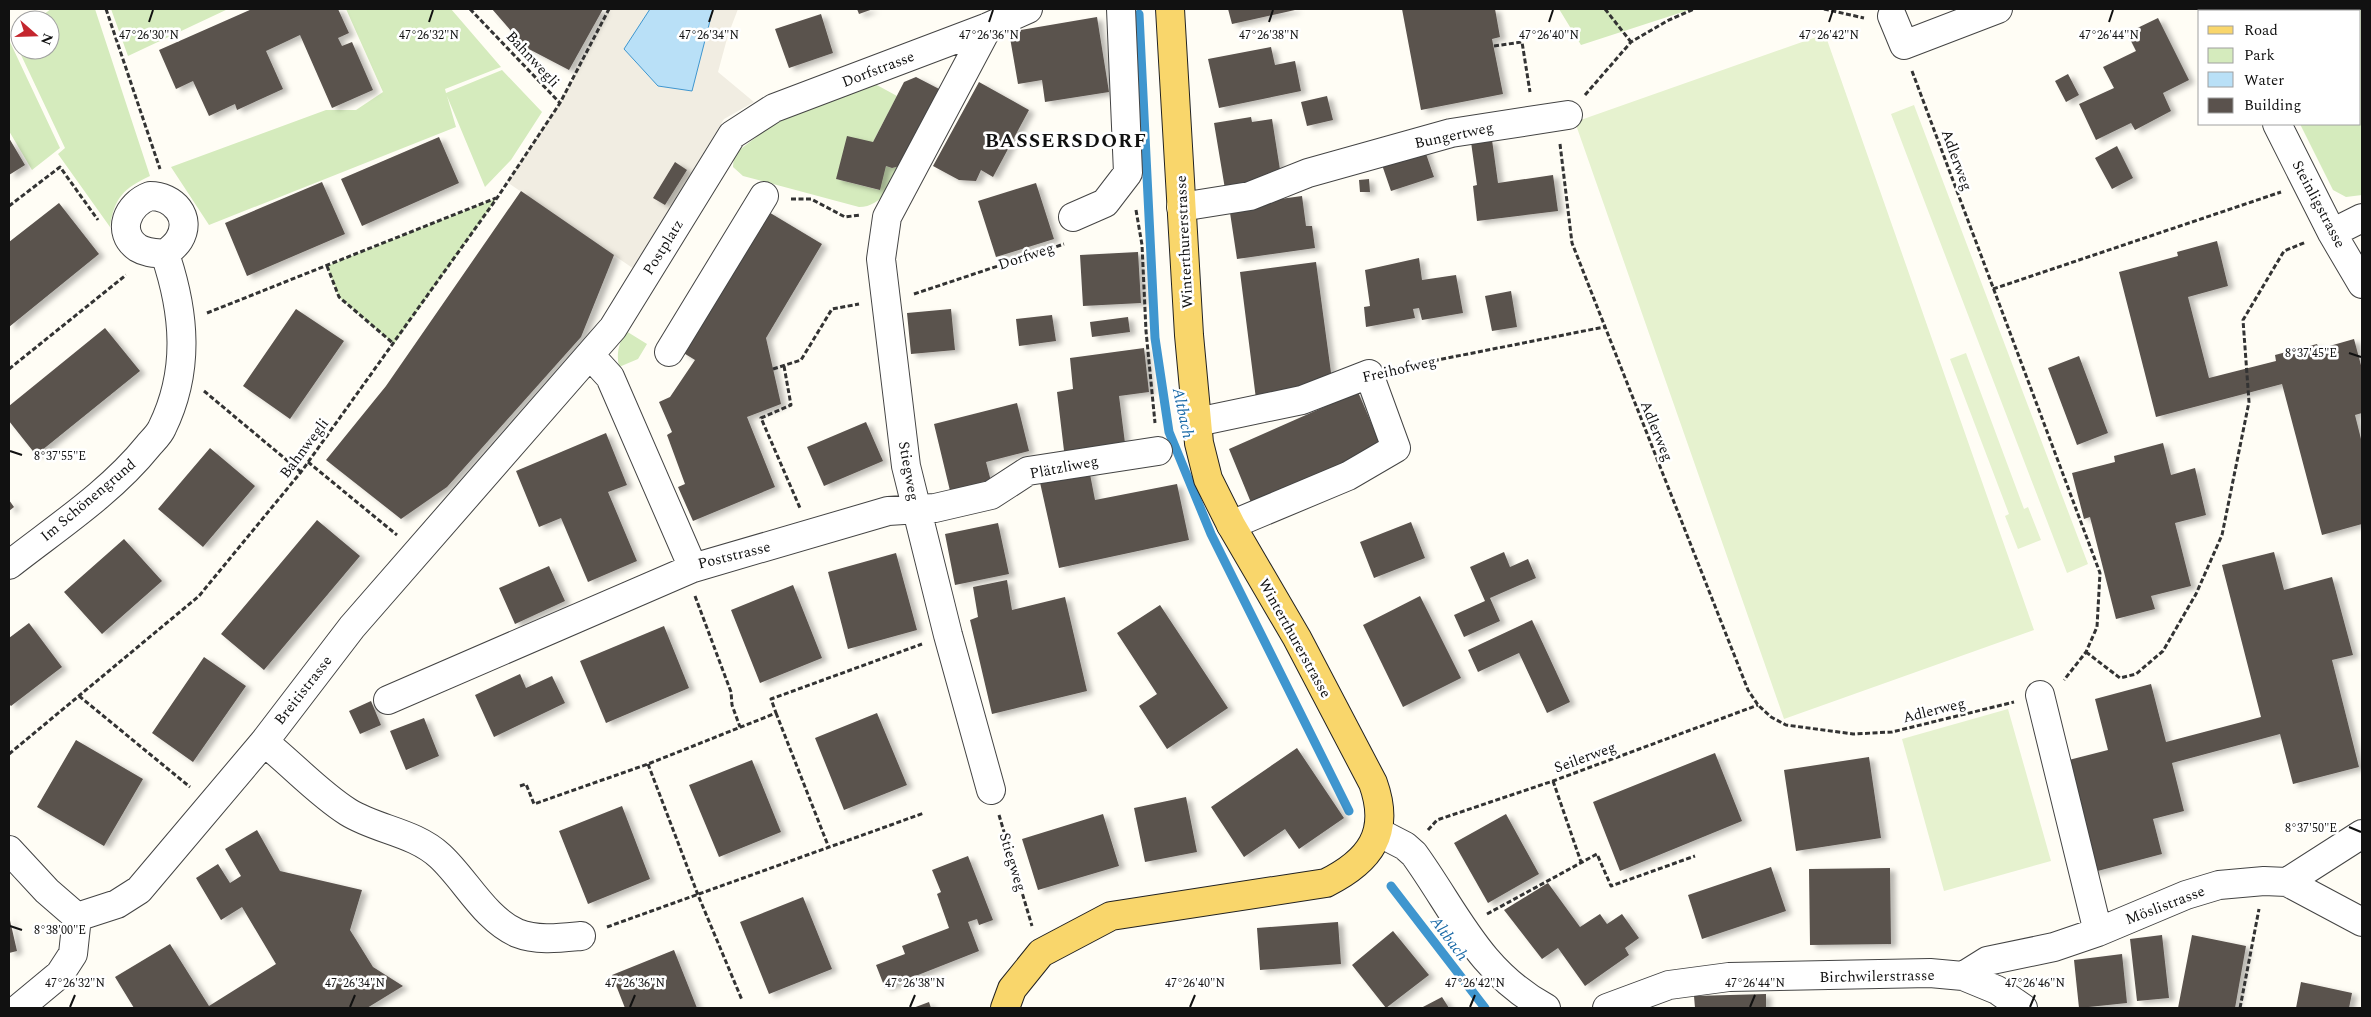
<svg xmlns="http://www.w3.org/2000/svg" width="2371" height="1017" font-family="Spectral,serif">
<defs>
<filter id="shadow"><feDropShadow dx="5.5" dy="3" stdDeviation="2.5" flood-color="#0004"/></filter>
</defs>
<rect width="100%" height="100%" fill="#fffdf5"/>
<!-- green -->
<path fill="#d5ebbd" d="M51 9H95L150 176C124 188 114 198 110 227L58 154 65 148 13 38 20 32V50H50V20H36Z
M111 9H228L128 56Z
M346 9H451L501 67 445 89 446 93 502 70 542 112 511 160 485 187 447 96 456 127 209 225 171 167 326 110H356L383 92Z
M1559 9H1692L1581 45Z
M2317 9H2362V195L2346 197 2333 190 2300 124H2360V11H2312Z
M10 42 60 148 32 170 9 131Z
M875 84 897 96 873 142 836 179 879 190 886 166 892 168 904 165C892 182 883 207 859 207L743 176 733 167 734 154 775 123Z
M497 198 394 344 339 297 327 266Z
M626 331 647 344 638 359 619 367C616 353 619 343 626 331Z"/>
<!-- pitch -->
<path fill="#e6f2cf" d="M1825 34 2034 630 1784 719 1575 122Z
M1914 105 2088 564 2067 573 1891 114Z
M1966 353 2024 509 2028 507 2041 540 2018 549 2005 516 2009 514 1950 359Z
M2008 709 2051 861 1944 891 1902 739Z"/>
<!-- plaza -->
<path fill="#f1ede2" d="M609 9H738L728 35 718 72 754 102 724 119 634 269 507 182 560 103Z"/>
<!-- water -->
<path fill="#b9e0f7" stroke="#3f96cf" d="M650 9H713L692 91 658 86 624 49Z"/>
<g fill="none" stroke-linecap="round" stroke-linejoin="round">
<!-- stream -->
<path stroke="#3f96cf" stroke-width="9" d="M1139 14 1155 338 1169 432 1211 534 1349 811
M1391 886 1485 1008"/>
</g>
<!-- building -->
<path fill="#5a524d" filter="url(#shadow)" d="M252 9H338L349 33 338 38 342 46 352 42 373 90 332 108 300 35 266 51 283 89 237 110 235 104 209 116 193 81 176 89 159 50Z
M492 9H603L569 70 525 47Z
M857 9H873L859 14Z
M1228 9H1295V10L1232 24Z
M1402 9H1495L1500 37 1492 39 1503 94 1421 110Z
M821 14 833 53 789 68 775 29Z
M1097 17 1109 92 1045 102 1042 80 1018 84 1009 32Z
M2158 18 2189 80 2163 93 2171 111 2135 130 2131 123 2096 140 2079 104 2114 88 2103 67 2136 51 2127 33Z
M1271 47 1275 65 1295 61 1301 91 1219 108 1208 59Z
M2068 74 2079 95 2066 102 2055 81Z
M916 77 943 91 904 165 892 168 886 166 880 190 836 179 847 136 873 142 904 82Z
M979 82 1029 110 993 177 981 170 976 181 959 180 933 166Z
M1327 96 1333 120 1307 126 1301 102Z
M1251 117 1252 122 1272 119 1281 176 1225 189 1214 123Z
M439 137 459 183 362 226 341 179Z
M9 138 25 165 9 175Z
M1492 140 1498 183 1553 175 1558 211 1477 221 1473 186 1477 185 1471 142Z
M2117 146 2133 178 2112 189 2095 158Z
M1424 148 1434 177 1391 191 1381 162Z
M675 162 687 170 665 205 653 198Z
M1369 179 1370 192H1360L1359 180Z
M322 182 345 234 247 276 225 223Z
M1036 183 1054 239 996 257 978 201Z
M521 191 614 255 581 337 447 487 401 519 326 460 386 386Z
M1302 196 1306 226H1312L1315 248 1237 259 1229 206Z
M59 203 99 254 9 327V242Z
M767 211 822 244 766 338 781 404 747 417 775 487 693 521 678 487 685 484 667 435 672 432 659 402 670 397 695 360 682 352Z
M2217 241 2228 286 2188 297 2209 378 2276 361 2275 355 2317 344 2319 349 2354 339 2362 369V413L2355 415 2362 443V524L2322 535 2282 384 2156 417 2119 272 2178 256 2177 252Z
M1138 252 1141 303 1083 306 1080 255Z
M1419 258 1422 280 1456 275 1463 313 1422 320 1419 308 1413 309 1415 318 1366 327 1364 307 1370 306 1365 270Z
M1316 262 1332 380 1256 399 1240 272Z
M1511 291 1517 327 1492 331 1485 296Z
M296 309 344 341 290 419 243 386Z
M951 309 955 350 911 354 907 313Z
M1052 315 1056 341 1019 346 1016 319Z
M1128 317 1130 332 1092 337 1090 322Z
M105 328 140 371 36 455 9 421V406Z
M1144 348 1149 392 1119 396 1126 451 1065 459 1057 392 1073 389 1070 358Z
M2079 356 2108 433 2077 445 2048 368Z
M1358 392 1382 448 1252 505 1229 449Z
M1017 403 1029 451 986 462 992 485 951 495 934 424Z
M866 422 883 461 824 486 807 447Z
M606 433 627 485 608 492 637 561 588 582 561 518 539 527 516 471Z
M2163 443 2171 475 2195 468 2206 515 2175 523 2191 586 2151 596 2155 609 2116 619 2090 517 2084 519 2072 473 2115 462 2114 456Z
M210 448 255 486 203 547 158 509Z
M1089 469 1095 500 1177 484 1189 540 1059 568 1039 478Z
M9 500 14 507 9 511Z
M317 520 360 556 264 670 221 634Z
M1411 522 1425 558 1374 578 1360 542Z
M998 523 1009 574 955 585 945 534Z
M124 539 162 581 102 634 64 592Z
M1504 552 1510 567 1528 559 1536 578 1490 598 1500 621 1464 637 1454 615 1485 601 1470 567Z
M2274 552 2284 590 2332 577 2353 655 2332 660 2359 767 2293 784 2280 734 2172 763 2184 811 2153 819 2162 854 2090 873 2061 762 2108 750 2095 699 2151 684 2166 742 2261 717 2222 565Z
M896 553 917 630 848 649 828 572Z
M549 566 565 601 515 624 499 588Z
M1007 580 1012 610 1065 597 1087 691 992 714 970 620 978 617 973 587Z
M793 585 822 658 760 683 731 610Z
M1420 596 1461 678 1403 707 1363 625Z
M1160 605 1228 708 1167 749 1139 706 1157 694 1117 633Z
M1532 620 1570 702 1547 713 1519 653 1478 672 1468 650Z
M29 623 62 667 11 706 9 704V638Z
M664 626 689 688 606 723 580 661Z
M204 657 246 686 193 762 152 733Z
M520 674 526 688 552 676 565 703 494 737 475 695Z
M371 701 381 725 360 734 349 711Z
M877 713 907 785 844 810 815 738Z
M424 718 439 756 406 770 390 731Z
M76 740 143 779 104 846 37 807Z
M1297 748 1344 818 1299 849 1285 829 1244 857 1211 807Z
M1715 753 1742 821 1620 871 1593 802Z
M1869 757 1881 838 1796 851 1784 770Z
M752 760 781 832 719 857 689 785Z
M1186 797 1197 852 1145 862 1134 808Z
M622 806 650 879 588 904 559 831Z
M1103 814 1119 866 1038 890 1022 839Z
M1506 814 1539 874 1488 903 1454 843Z
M257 830 280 871 362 890 350 930 373 967 403 986 367 1008H134L115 977 170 944 209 1006 276 964 242 907 221 920 196 878 218 864 230 883 241 876 225 849Z
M968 856 993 920 979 925 977 919 968 922 979 951 885 988 876 965 905 954 902 946 949 928 937 894 941 892 932 870Z
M1771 867 1786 911 1702 939 1688 895Z
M1890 868 1891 944 1810 945 1809 869Z
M1548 883 1580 927 1600 914 1607 924 1622 914 1639 938 1625 948 1629 955 1585 986 1558 948 1542 959 1504 910Z
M803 897 832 969 769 994 740 922Z
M9 916 17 951 9 953Z
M1338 922 1341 964 1260 970 1257 928Z
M1393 931 1429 975 1386 1008 1352 965Z
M2162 935 2169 998 2137 1001 2130 939Z
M2192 935 2246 946 2235 1008H2178Z
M674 950 697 1008H625L612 975Z
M2122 954 2127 1003 2079 1008 2074 960Z
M2301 982 2352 993 2349 1008H2296Z
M1766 994V1008H1695L1694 996Z
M1442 997 1449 1008H1421Z
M929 1002 931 1008H913Z"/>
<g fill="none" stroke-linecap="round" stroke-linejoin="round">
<!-- minor casing -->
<g stroke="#444" stroke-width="30">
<path id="minor" d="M2219 9 2220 11
M1892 16 1904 45 1998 9
M988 27 887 217 881 259 906 466 948 635 991 790
M2277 124 2332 233 2362 284
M150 196C173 196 193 217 179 240 176 245 170 250 165 254 156 253 146 253 138 248 115 232 128 204 150 196Z
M1181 207 1250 196 1308 173 1451 133 1568 115
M1073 217 1105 203 1128 173 1121 9
M2332 233 2362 218
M669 352 764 196
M590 355 610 377 693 568 888 511 935 508 991 495 1028 471 1158 451
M1197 422 1302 400 1369 374 1396 448 1348 476 1231 525
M9 565C56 528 110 493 148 446 152 441 159 435 162 428 190 371 185 313 165 254
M2040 695 2098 932
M388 700 693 568
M264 742C292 764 318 793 348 812 377 830 414 832 440 856 466 880 484 918 517 933 537 941 560 938 581 936
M1378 832 1405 846 1414 854C1456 912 1478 971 1546 1008
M9 850 47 891 77 917
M2287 882 2362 922
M77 917 117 904 139 890 264 742 352 627 613 328 732 135 774 108 988 27 1028 9
M1963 976 1987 961 2054 947 2098 932 2186 895 2219 885 2264 881 2287 882 2362 834
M19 1008 60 974 73 954 77 917
M1607 1008 1669 985 1729 977 1930 973 1963 976 1997 990 2023 1008"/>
</g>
<!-- major casing -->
<g stroke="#222" stroke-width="30">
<path id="major" d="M1005 1008 1012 989 1041 953 1111 916 1326 883C1370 861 1391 833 1373 783L1297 638 1231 525 1208 479 1199 443 1189 335 1170 9"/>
</g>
<!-- path -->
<path stroke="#333" stroke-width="3" stroke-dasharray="5 2.5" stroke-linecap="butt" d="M106 9 160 169
M470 9 560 103
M1605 9 1631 42
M1824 9 1864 18
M1494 46 1522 42 1530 92
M1912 71 2100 573 2097 627 2086 652 2064 680
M1585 95 1631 42 1667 21 1694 9
M1560 144 1572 243 1748 690 1758 705 1771 717 1786 725 1853 734 1892 732 2014 702
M791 199H811L845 217 860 215
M9 206 60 167 98 220
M1136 210 1142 245 1146 331 1155 423
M327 266 339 297 394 344
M1993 289 2281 192
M914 294 1064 244
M207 313 496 198
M784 366 791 405 761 418 800 508
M1397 368 1604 327
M9 369 126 275
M773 369 801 360 832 309 859 304
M204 391 301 472
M308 462 397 535
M695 596 731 692 732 705 740 727
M2086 652 2120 678 2136 674 2163 651 2196 594 2222 535 2249 402 2243 320 2284 251 2306 242
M79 696 190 787
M776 713 829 848
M9 754 199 596 301 472 497 198 560 103 609 9
M648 764 698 895 742 1000
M1553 781 1581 862
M520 786 526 784 534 804 648 764 776 713 771 699 922 644
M999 815 1032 926
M1428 830 1437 820 1553 781 1758 705
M1487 914 1597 854 1611 886 1695 856
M607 927 924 813
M2240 1008 2259 909"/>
<!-- minor -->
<use href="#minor" stroke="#fff" stroke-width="28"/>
<!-- major -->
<use href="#major" stroke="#f9d66b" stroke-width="28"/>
</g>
<!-- ticks -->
<path fill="none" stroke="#111" stroke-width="2" d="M149 22 153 10M429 22 433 10M709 22 713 10M989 22 993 10M1269 22 1273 10M1549 22 1553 10M1829 22 1833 10M2109 22 2113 10M2349 353 2361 357M10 451 22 455M2349 827 2361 832M10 926 22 930M70 1007 75 995M350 1007 355 995M630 1007 635 995M910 1007 915 995M1190 1007 1195 995M1470 1007 1475 995M1750 1007 1755 995M2030 1007 2035 995"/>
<g text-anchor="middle" stroke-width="5" stroke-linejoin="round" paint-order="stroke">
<!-- street labels -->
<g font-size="15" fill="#111" stroke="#fff">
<text transform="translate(533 59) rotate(47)" y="5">Bahnwegli</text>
<text transform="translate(878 69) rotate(-21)" y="5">Dorfstrasse</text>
<text transform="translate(1454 135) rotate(-12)" y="5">Bungertweg</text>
<text transform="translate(1957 160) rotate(70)" y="5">Adlerweg</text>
<text transform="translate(2319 204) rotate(62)" y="5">Steinligstrasse</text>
<text transform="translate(1184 242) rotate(-93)" y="5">Winterthurerstrasse</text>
<text transform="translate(663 247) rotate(-58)" y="5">Postplatz</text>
<text transform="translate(1026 256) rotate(-18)" y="5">Dorfweg</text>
<text transform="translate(1399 369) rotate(-13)" y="5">Freihofweg</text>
<text transform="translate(1657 431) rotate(68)" y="5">Adlerweg</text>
<text transform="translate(304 448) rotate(-53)" y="5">Bahnwegli</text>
<text transform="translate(1064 467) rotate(-11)" y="5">Plätzliweg</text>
<text transform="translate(909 471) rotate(80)" y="5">Stiegweg</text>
<text transform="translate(88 500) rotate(-40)" y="5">Im Schönengrund</text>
<text transform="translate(734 555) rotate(-14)" y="5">Poststrasse</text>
<text transform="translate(1295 638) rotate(61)" y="5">Winterthurerstrasse</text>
<text transform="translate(303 690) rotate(-52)" y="5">Breitistrasse</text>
<text transform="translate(1934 710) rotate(-14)" y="5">Adlerweg</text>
<text transform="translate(1585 757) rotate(-20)" y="5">Seilerweg</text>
<text transform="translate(1013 862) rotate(73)" y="5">Stiegweg</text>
<text transform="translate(2165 905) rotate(-21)" y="5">Möslistrasse</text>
<text transform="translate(1877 976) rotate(-1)" y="5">Birchwilerstrasse</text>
</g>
<!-- water labels -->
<g font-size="16" font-style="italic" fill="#1768a6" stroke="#fff">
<text transform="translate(1184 413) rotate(78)" y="6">Altbach</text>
<text transform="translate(1450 938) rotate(53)" y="6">Altbach</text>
</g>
<!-- district labels -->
<g font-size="20" font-weight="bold" letter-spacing="1" fill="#111" stroke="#fff">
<text x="1066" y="147">BASSERSDORF</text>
</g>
</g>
<g font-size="12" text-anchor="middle" fill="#111" stroke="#fff" stroke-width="5" stroke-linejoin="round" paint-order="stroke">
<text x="149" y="39">47°26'30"N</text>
<text x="1549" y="39">47°26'40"N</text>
<text x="429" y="39">47°26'32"N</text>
<text x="709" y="39">47°26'34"N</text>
<text x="989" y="39">47°26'36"N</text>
<text x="1269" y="39">47°26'38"N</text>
<text x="1829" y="39">47°26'42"N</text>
<text x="2109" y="39">47°26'44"N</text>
<text x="2311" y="357">8°37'45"E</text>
<text x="60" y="460">8°37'55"E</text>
<text x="2311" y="832">8°37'50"E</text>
<text x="60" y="934">8°38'00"E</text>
<text x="75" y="987">47°26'32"N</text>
<text x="355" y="987">47°26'34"N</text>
<text x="635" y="987">47°26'36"N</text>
<text x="915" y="987">47°26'38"N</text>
<text x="1195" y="987">47°26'40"N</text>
<text x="1475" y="987">47°26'42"N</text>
<text x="1755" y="987">47°26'44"N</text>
<text x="2035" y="987">47°26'46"N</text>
</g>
<!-- border -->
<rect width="2371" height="1017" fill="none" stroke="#111111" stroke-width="20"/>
<!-- legend -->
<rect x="2198" y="10" width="162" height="115" fill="#ffffff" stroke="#a0a0a0"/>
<rect x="2208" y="26" width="25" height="8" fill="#f9d66b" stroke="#a0a0a0"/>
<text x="2244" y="35" font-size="15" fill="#111111">Road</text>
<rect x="2208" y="48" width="25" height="15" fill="#d5ebbd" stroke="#a0a0a0"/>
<text x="2244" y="60" font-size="15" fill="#111111">Park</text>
<rect x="2208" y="72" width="25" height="15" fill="#b9e0f7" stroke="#a0a0a0"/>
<text x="2244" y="85" font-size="15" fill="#111111">Water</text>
<rect x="2208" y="98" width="25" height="15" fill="#5a524d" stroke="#a0a0a0"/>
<text x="2244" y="110" font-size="15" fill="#111111">Building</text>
<!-- north arrow -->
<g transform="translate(35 35) rotate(110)"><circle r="24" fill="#ffffff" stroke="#a0a0a0"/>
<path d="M0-4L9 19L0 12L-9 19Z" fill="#c4262e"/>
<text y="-8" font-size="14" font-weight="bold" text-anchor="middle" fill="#111111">N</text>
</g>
</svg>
